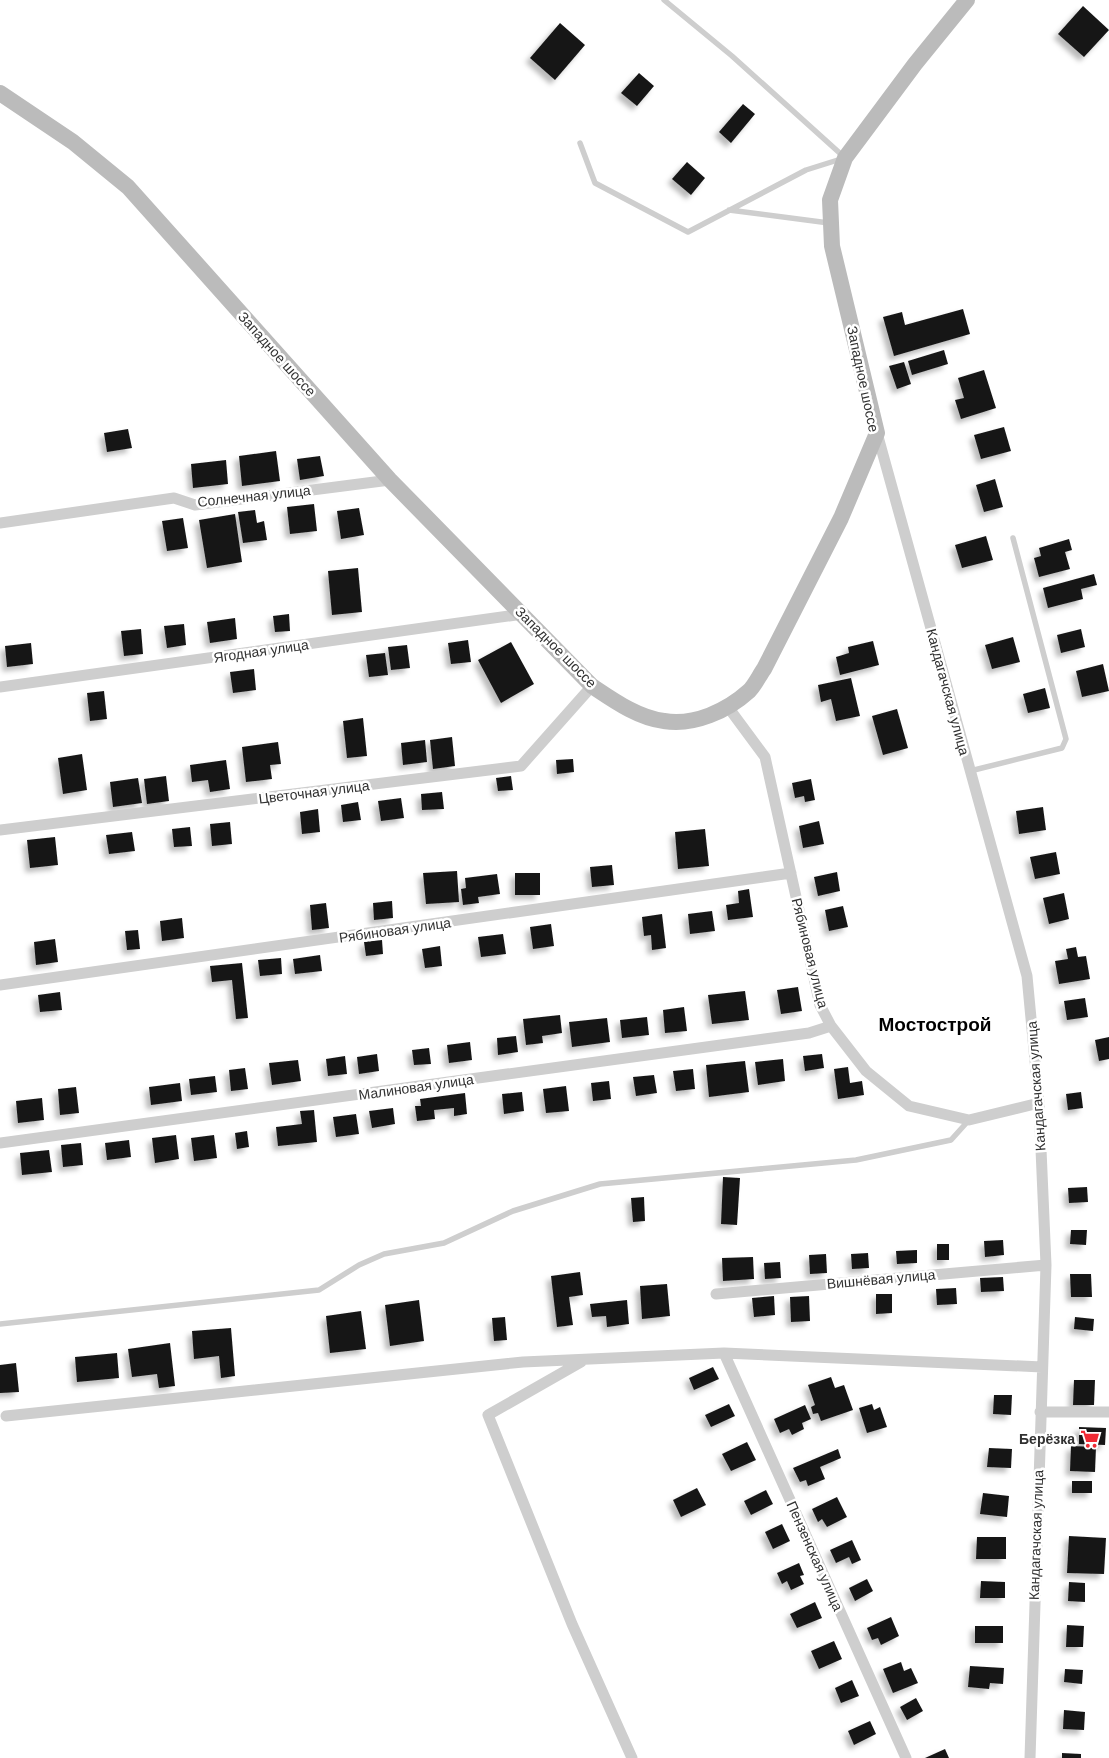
<svg xmlns="http://www.w3.org/2000/svg" width="1109" height="1758" font-family="Helvetica,sans-serif">
<defs>
<filter id="shadow"><feDropShadow dx="-4.5" dy="4.5" stdDeviation="2.5" flood-color="#0004"/></filter>
</defs>
<rect width="100%" height="100%" fill="#fff"/>
<!-- building -->
<path fill="#181818" filter="url(#shadow)" d="M1083 6 1109 30 1084 57 1058 34Z
M560 23 585 45 555 80 530 58Z
M639 73 654 86 637 106 621 93Z
M743 104 755 114 731 143 719 132Z
M687 162 705 178 691 195 672 179Z
M963 309 970 334 894 356 883 317 902 312 905 325Z
M944 350 948 364 912 375 908 361Z
M904 362 911 384 897 389 889 366Z
M984 370 996 408 961 419 955 400 964 398 958 378Z
M1004 427 1011 451 981 459 974 435Z
M128 429 132 448 107 452 104 433Z
M276 451 280 481 242 486 239 456Z
M320 456 324 476 300 480 297 459Z
M226 460 228 484 193 488 191 464Z
M995 479 1003 507 984 512 976 485Z
M314 504 317 531 290 534 287 507Z
M359 508 364 535 341 539 337 511Z
M255 510 257 523 264 521 267 540 243 543 238 512Z
M235 514 242 562 207 568 199 520Z
M183 518 188 548 167 551 162 521Z
M986 536 993 560 962 568 955 545Z
M1069 539 1072 550 1065 552 1070 569 1039 577 1034 558 1041 556 1039 548Z
M358 568 362 612 332 615 328 571Z
M1094 574 1097 585 1081 589 1083 599 1048 608 1043 588Z
M289 614 290 631 275 632 273 616Z
M235 618 237 639 210 643 207 622Z
M184 624 186 645 167 648 164 626Z
M141 629 143 654 124 656 121 631Z
M1081 629 1085 647 1061 653 1057 635Z
M1013 637 1020 662 992 669 985 645Z
M468 640 471 662 451 664 448 643Z
M873 641 879 665 840 675 836 657 849 653 848 647Z
M511 642 534 684 501 703 478 660Z
M31 643 33 664 7 667 5 646Z
M407 645 410 668 391 670 388 647Z
M385 653 388 675 369 677 366 655Z
M1103 664 1109 691 1082 697 1076 671Z
M254 669 256 690 233 693 230 672Z
M851 678 860 716 836 721 831 699 821 702 818 685Z
M1045 688 1050 708 1028 713 1023 694Z
M104 691 107 719 90 721 87 693Z
M897 709 908 748 883 755 872 716Z
M363 718 367 756 347 758 343 721Z
M452 737 455 766 433 769 430 740Z
M425 740 427 762 403 765 401 743Z
M278 742 281 764 270 765 272 779 246 782 242 747Z
M82 754 87 790 63 794 58 758Z
M573 759 574 772 557 774 556 760Z
M226 760 230 789 210 792 208 780 192 782 190 765Z
M166 776 169 801 147 804 144 779Z
M511 776 513 790 498 791 496 778Z
M138 778 142 803 113 807 110 782Z
M811 779 815 800 805 802 804 796 795 798 792 783Z
M442 792 444 809 422 810 421 794Z
M401 798 404 818 381 821 378 801Z
M358 802 361 820 343 822 341 805Z
M1043 807 1046 830 1019 834 1016 811Z
M318 809 320 832 302 834 300 812Z
M819 821 824 844 803 848 799 826Z
M230 822 232 844 212 846 210 824Z
M190 827 192 846 174 847 172 829Z
M705 829 709 866 678 869 675 832Z
M132 832 135 851 109 854 106 835Z
M55 837 58 865 30 868 27 840Z
M1056 852 1060 874 1035 879 1030 857Z
M612 865 614 885 592 887 590 867Z
M457 871 459 902 426 904 423 873Z
M837 872 840 891 818 896 814 877Z
M515 873H540V895H515Z
M497 874 500 894 478 897 479 903 463 905 461 889 466 888 465 878Z
M749 889 753 917 728 920 726 905 739 903 738 891Z
M1064 893 1069 919 1049 924 1043 898Z
M392 901 393 918 374 920 373 903Z
M326 903 329 928 312 930 310 905Z
M843 906 848 927 829 931 825 910Z
M712 911 715 931 690 934 688 914Z
M662 914 666 948 652 950 651 935 644 936 642 917Z
M182 918 184 938 162 941 160 921Z
M551 924 554 946 533 949 530 927Z
M138 930 140 949 127 950 125 931Z
M503 934 506 954 481 957 478 937Z
M55 939 58 962 36 965 34 942Z
M382 940 383 954 366 956 364 942Z
M440 946 442 966 425 968 422 949Z
M1076 947 1078 957 1086 956 1090 979 1059 984 1055 961 1068 959 1066 949Z
M320 955 322 971 295 974 293 959Z
M281 958 282 974 260 976 258 960Z
M242 963 248 1018 236 1019 232 980 212 982 210 966Z
M798 987 802 1011 781 1014 777 990Z
M745 991 749 1020 712 1024 708 995Z
M60 992 62 1010 40 1012 38 995Z
M1085 998 1088 1017 1067 1020 1064 1001Z
M684 1007 687 1031 665 1033 663 1010Z
M560 1015 562 1033 542 1036 543 1043 526 1045 523 1019Z
M647 1017 649 1035 622 1038 620 1020Z
M607 1018 610 1042 572 1047 569 1022Z
M516 1036 518 1052 498 1055 497 1038Z
M1109 1037V1059L1099 1061 1095 1040Z
M470 1042 472 1060 449 1063 447 1045Z
M429 1048 431 1064 414 1065 412 1050Z
M377 1054 379 1071 359 1074 357 1057Z
M822 1054 824 1068 805 1071 803 1056Z
M345 1056 347 1074 328 1076 326 1059Z
M783 1059 785 1081 758 1085 755 1062Z
M298 1060 301 1081 272 1085 269 1063Z
M745 1061 749 1092 709 1097 706 1065Z
M848 1067 850 1083 862 1081 864 1095 838 1099 834 1069Z
M245 1068 248 1089 231 1091 229 1070Z
M693 1069 695 1089 676 1091 673 1071Z
M654 1075 657 1093 636 1096 633 1077Z
M215 1076 217 1092 191 1095 189 1079Z
M609 1081 611 1099 593 1101 591 1083Z
M180 1083 182 1101 151 1105 149 1087Z
M566 1086 569 1111 546 1113 543 1089Z
M76 1087 79 1113 60 1115 58 1089Z
M522 1092 524 1111 504 1114 502 1094Z
M1081 1092 1083 1108 1068 1110 1066 1094Z
M465 1093 467 1114 454 1116V1108L434 1110 435 1119 417 1121 415 1106H421L420 1099Z
M42 1098 44 1120 18 1123 16 1101Z
M393 1108 395 1124 372 1128 369 1111Z
M314 1110 317 1142 278 1146 276 1127 302 1124 300 1111Z
M356 1114 359 1134 336 1137 333 1117Z
M247 1131 249 1147 237 1149 235 1133Z
M176 1135 179 1159 155 1163 152 1138Z
M214 1135 217 1158 194 1161 191 1138Z
M129 1140 131 1157 107 1160 105 1143Z
M81 1143 83 1165 63 1167 61 1145Z
M49 1150 52 1172 22 1175 20 1153Z
M723 1177 740 1178 737 1225 721 1224Z
M1087 1187 1088 1202 1069 1203 1068 1188Z
M644 1197 645 1221 633 1222 631 1198Z
M1071 1230H1087L1086 1245 1070 1244Z
M1003 1240 1004 1255 985 1257 984 1241Z
M937 1244H949V1260H937Z
M917 1250V1263L897 1264 896 1251Z
M868 1253 869 1268 852 1269 851 1254Z
M826 1254 827 1273 810 1274 809 1255Z
M753 1257 754 1279 723 1281 722 1258Z
M780 1262 781 1278 765 1279 764 1263Z
M580 1272 583 1295 569 1297 573 1325 557 1327 551 1276Z
M1070 1274H1091L1092 1297H1071Z
M1003 1277 1004 1291 981 1292 980 1278Z
M667 1284 670 1316 642 1319 640 1286Z
M956 1288 957 1304 937 1305 936 1289Z
M876 1294H892V1313L876 1314Z
M774 1296 775 1315 754 1317 752 1298Z
M809 1296 810 1321 791 1322 790 1297Z
M419 1300 424 1341 390 1346 385 1305Z
M627 1300 629 1324 607 1327 606 1316 592 1317 590 1304Z
M361 1311 366 1349 330 1353 326 1316Z
M505 1317 507 1340 494 1341 492 1318Z
M1075 1317 1094 1319 1093 1331 1074 1329Z
M231 1328 235 1376 221 1378 219 1356 194 1359 192 1331Z
M170 1343 175 1386 159 1388 157 1374 132 1377 128 1349Z
M117 1353 119 1378 77 1382 75 1357Z
M16 1363 19 1392 0 1393V1365Z
M713 1367 719 1379 694 1390 689 1378Z
M831 1377 835 1388 844 1385 853 1410 821 1421 818 1413 813 1414 811 1407 815 1405 808 1385Z
M1074 1380H1095L1094 1405H1073Z
M994 1395H1012L1011 1415 993 1414Z
M729 1404 735 1416 711 1427 705 1415Z
M872 1404 874 1410 880 1407 887 1427 867 1433 859 1408Z
M805 1405 811 1419 802 1423 804 1429 792 1435 789 1429 780 1433 774 1419Z
M1079 1427 1106 1428 1105 1445 1079 1444Z
M747 1442 756 1460 731 1471 722 1454Z
M1071 1446 1096 1447 1095 1472 1070 1471Z
M989 1448 1012 1449 1011 1468 987 1467Z
M838 1449 841 1458 820 1467 825 1479 808 1486 806 1480 800 1482 793 1468Z
M1072 1481H1092V1493H1072Z
M697 1488 706 1505 681 1517 673 1500Z
M766 1490 773 1504 751 1515 744 1501Z
M983 1493 1009 1496 1007 1517 980 1514Z
M837 1497 847 1517 827 1527 822 1519 818 1522 812 1509Z
M782 1524 790 1541 773 1549 765 1532Z
M1069 1536 1106 1538 1104 1574 1067 1573Z
M977 1537H1006V1559H976Z
M852 1540 861 1560 852 1564 849 1557 836 1563 830 1550Z
M799 1563 804 1575 800 1576 804 1584 791 1590 787 1581 782 1584 777 1573Z
M867 1579 873 1591 855 1601 849 1588Z
M981 1581 1005 1582V1598H980Z
M1069 1582 1085 1583V1602L1068 1601Z
M815 1602 822 1618 797 1628 790 1614Z
M891 1617 899 1636 881 1645 878 1638 872 1640 867 1628Z
M1067 1625 1084 1626 1083 1647H1066Z
M975 1626H1003V1643H975Z
M834 1641 842 1659 819 1669 811 1651Z
M901 1662 904 1671 911 1668 918 1683 893 1693 883 1669Z
M970 1666 1004 1668 1003 1684 990 1683 989 1689 968 1687Z
M1065 1669 1083 1670 1082 1684 1064 1682Z
M852 1680 859 1696 841 1703 835 1688Z
M916 1698 923 1711 907 1720 900 1707Z
M1064 1710 1085 1712 1084 1730 1063 1729Z
M870 1721 876 1734 854 1745 848 1731Z
M945 1749 949 1758H925Z
M1062 1753 1081 1754V1758H1062Z"/>
<g fill="none" stroke-linecap="round" stroke-linejoin="round">
<!-- lane -->
<path stroke="#cecece" stroke-width="5.5" d="M664 0 732 56 843 156
M580 143 595 183 688 232 806 170 841 159
M729 210 829 223
M970 771 1062 748 1066 739 1013 538
M0 1324 319 1290 359 1265 384 1254 444 1243 513 1211 600 1184 856 1160 951 1140 969 1120"/>
<!-- street -->
<path stroke="#cecece" stroke-width="11" d="M877 433 1027 976 1039 1103 1046 1265 1030 1758
M0 523 174 498 195 505 390 480
M0 687 523 614
M728 707 765 757 820 1005 831 1026 866 1071 909 1106 969 1120 1039 1103
M0 830 521 766 592 686
M0 985 791 873
M0 1143 809 1033 831 1026
M716 1294 1046 1265
M724 1353 906 1758
M581 1362 488 1415 572 1624 632 1758
M1040 1412H1109
M6 1416 523 1362 724 1353 1042 1367"/>
<!-- secondary -->
<path stroke="#bbb" stroke-width="16" d="M0 93 73 142 128 187 390 480 592 686C613 700 638 718 664 721 694 726 727 711 749 691 755 685 759 676 764 669L841 518 877 433 832 246 830 200 845 158 915 64 967 0"/>
</g>
<!-- icons -->
<defs>
<g id="supermarket-bare" transform="scale(1.5)"><path d="M-6-5.5h2.5l.6 2H6L4.5 2H-2.5L-4.4-4H-6ZM-1.5 3.2a1.3 1.3 0 1 0 .1 0ZM3 3.2a1.3 1.3 0 1 0 .1 0Z" fill="#f02b35" stroke="#fff" stroke-width="2.5" paint-order="stroke"/></g>
</defs>
<g fill-rule="evenodd">
<use href="#supermarket-bare" x="1090" y="1439"/>
</g>
<g text-anchor="middle" stroke-width="5" stroke-linejoin="round" paint-order="stroke">
<!-- street labels -->
<g font-size="14" fill="#313131" stroke="#fff">
<text transform="translate(277 354) rotate(48)" y="5">Западное шоссе</text>
<text transform="translate(863 379) rotate(78)" y="5">Западное шоссе</text>
<text transform="translate(254 496) rotate(-6)" y="5">Солнечная улица</text>
<text transform="translate(556 647) rotate(45)" y="5">Западное шоссе</text>
<text transform="translate(261 651) rotate(-8)" y="5">Ягодная улица</text>
<text transform="translate(948 692) rotate(75)" y="5">Кандагачская улица</text>
<text transform="translate(314 792) rotate(-7)" y="5">Цветочная улица</text>
<text transform="translate(395 930) rotate(-8)" y="5">Рябиновая улица</text>
<text transform="translate(810 953) rotate(76)" y="5">Рябиновая улица</text>
<text transform="translate(1036 1086) rotate(-94)" y="5">Кандагачская улица</text>
<text transform="translate(416 1087) rotate(-8)" y="5">Малиновая улица</text>
<text transform="translate(881 1279) rotate(-5)" y="5">Вишнёвая улица</text>
<text transform="translate(1036 1535) rotate(-88)" y="5">Кандагачская улица</text>
<text transform="translate(815 1556) rotate(66)" y="5">Пензенская улица</text>
</g>
<!-- poi labels -->
<g font-size="14" font-weight="bold" fill="#313131" stroke="#fff" text-anchor="end">
<text x="1075" y="1444">Берёзка</text>
</g>
<!-- district labels -->
<g font-size="19" font-weight="bold" fill="#000" stroke="#fff">
<text x="935" y="1031">Мостострой</text>
</g>
</g>
</svg>
